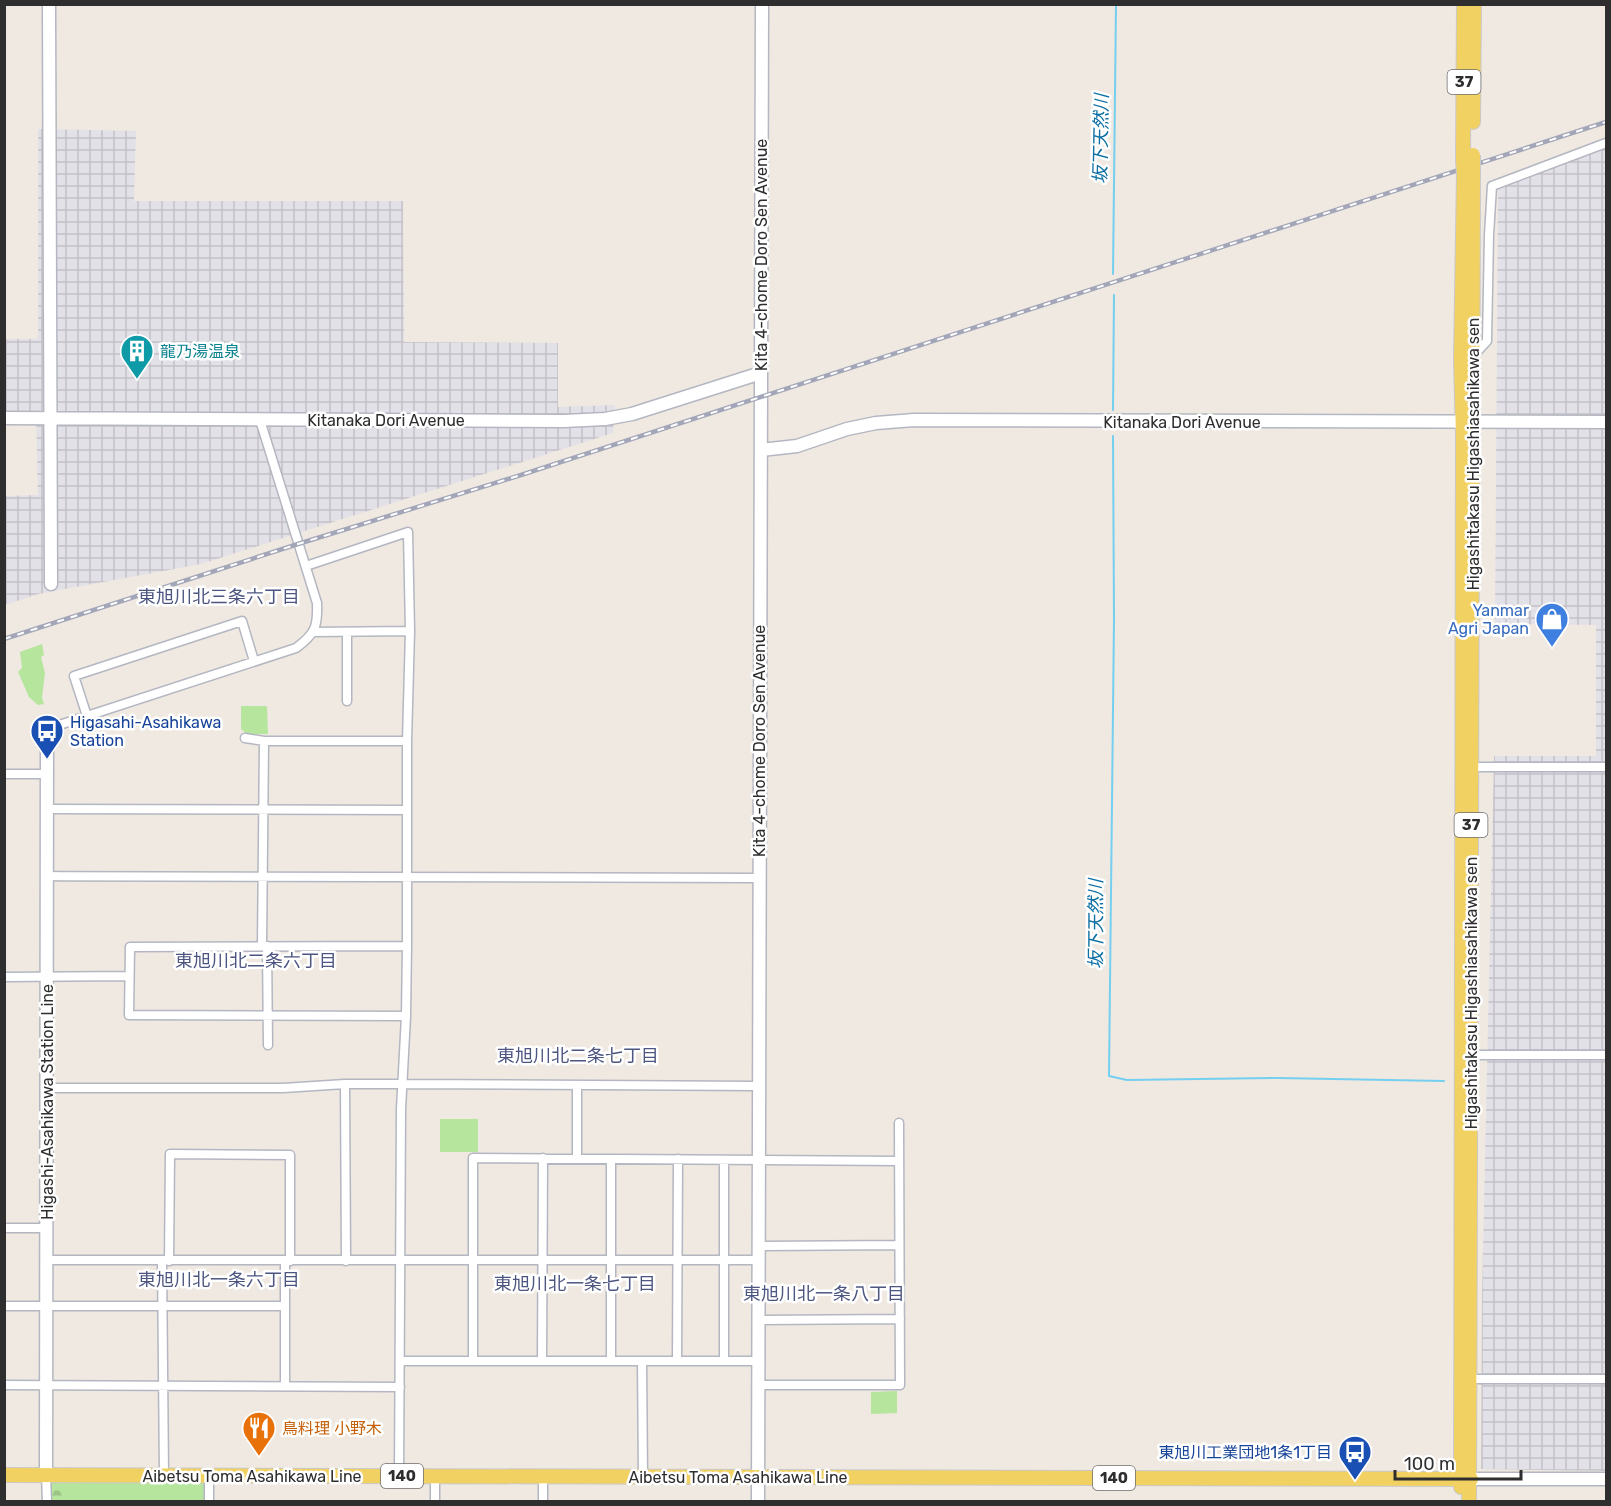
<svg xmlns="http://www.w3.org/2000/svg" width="1611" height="1506" font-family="Rubik,'Noto Sans JP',sans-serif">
<defs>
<pattern id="industrial-grid" width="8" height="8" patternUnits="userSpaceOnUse" patternTransform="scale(1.5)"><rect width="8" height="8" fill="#e3e1e8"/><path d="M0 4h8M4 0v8" fill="none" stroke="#c3c1c7"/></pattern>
<pattern id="forest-firs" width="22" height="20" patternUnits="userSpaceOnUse" patternTransform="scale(1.5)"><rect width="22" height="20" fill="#b6e59e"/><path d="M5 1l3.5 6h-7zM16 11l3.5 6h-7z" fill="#9dc588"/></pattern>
</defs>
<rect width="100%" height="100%" fill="#efe9e1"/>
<!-- industrial -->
<path fill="url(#industrial-grid)" d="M38 129 136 131 134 201H403L404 342 558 343V407L615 405 613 433 201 564 38 594 5 605V496L38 495 36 413 5 412V339H38Z
M1606 147V1471L1481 1469 1482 1295 1494 756H1596V625L1495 624 1498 189Z"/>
<!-- grass -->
<path fill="#b6e59e" d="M42 644 44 655 41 657 45 673 42 698 44 704 38 705 29 697 18 672 22 668 20 652Z
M241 706H267L268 734H247L241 729Z
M440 1119H478V1152H440Z
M897 1391V1413L871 1414V1392Z
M46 1475 209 1476 208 1501H47Z"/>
<!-- forest -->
<path fill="url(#forest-firs)" d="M52 1490 63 1491 66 1501H52Z"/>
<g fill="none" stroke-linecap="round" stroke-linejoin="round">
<!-- stream -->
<path stroke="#75cff0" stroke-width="2" d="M1113 274 1116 4
M1113 410 1114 295
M1113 436 1114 619 1109 1076 1127 1080 1278 1078 1444 1081"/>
<!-- street casing -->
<g stroke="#b4b7c1" stroke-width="11">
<path id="street" d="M1473 356 1487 341 1489 235 1492 186 1606 143
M306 566 408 532 410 631 407 741V946L406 1016 401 1109 399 1476
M314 632 410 631
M347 701V632
M87 716 74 676 242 621 254 661
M47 729 296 648C315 634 318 627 317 603L260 420
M245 738 264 741H407
M1468 767H1606
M4 774H47
M47 809 407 810
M47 876C284 878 521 877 759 878
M262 946 264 741
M267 946 268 1045
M4 977 129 976
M406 1016 129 1015 130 947 407 946
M1468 1055H1606
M345 1084 346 1261
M47 1088H283L345 1084H404L758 1086
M577 1158V1085
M611 1159V1361
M4 1228H47
M758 1246 899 1245
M47 1260H758
M162 1261 164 1475
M169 1261 170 1154 290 1155V1261
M285 1261V1386
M4 1306H285
M757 1320 900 1319
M400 1361H757
M473 1361V1158L899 1161
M542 1361 543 1158
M642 1361 643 1477
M677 1361 678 1159
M724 1361V1160
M1467 1379H1606
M4 1385 400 1387
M757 1385H900L899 1123
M46 1475 47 1502
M209 1476V1502
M435 1502V1476
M543 1502V1477"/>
</g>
<!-- secondary casing -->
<g stroke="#b4b7c1" stroke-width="15">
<path id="secondary" d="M49 4 51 584
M4 418 564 421 605 419 632 414 761 373
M761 450 797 446 847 429 876 423 914 420 1606 422
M46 1475 47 729
M1471 1479H1606
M758 1502 762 4"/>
</g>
<!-- primary casing -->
<g stroke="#c9c9c9" stroke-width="16">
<path id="primary" d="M1473 122 1474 4
M1463 159 1464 4
M4 1475 1471 1479
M1461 1487 1463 437 1461 359 1464 174
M1469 1502 1473 171"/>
</g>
<!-- street -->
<use href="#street" stroke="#fff" stroke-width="8"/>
<!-- secondary -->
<use href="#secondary" stroke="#fff" stroke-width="12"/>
<!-- primary -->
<use href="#primary" stroke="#f2d163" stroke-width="14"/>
<!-- rail casing -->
<g stroke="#a3a6b8" stroke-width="4.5">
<path id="rail" d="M4 639 298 544 521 475 1606 122"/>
</g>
<!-- rail -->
<use href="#rail" stroke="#fff" stroke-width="2" stroke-dasharray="7" stroke-linecap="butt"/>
<!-- primary-bridge casing -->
<g stroke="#c9c9c9" stroke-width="16" stroke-linecap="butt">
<path id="primary-bridge" d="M1473 155V171
M1463 159 1464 174"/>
</g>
<!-- primary-bridge -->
<use href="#primary-bridge" stroke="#f2d163" stroke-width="14"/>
</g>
<!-- icons -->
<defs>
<g id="building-pin" transform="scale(1.725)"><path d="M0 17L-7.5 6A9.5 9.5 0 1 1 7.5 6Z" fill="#0f9aa8" stroke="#fff"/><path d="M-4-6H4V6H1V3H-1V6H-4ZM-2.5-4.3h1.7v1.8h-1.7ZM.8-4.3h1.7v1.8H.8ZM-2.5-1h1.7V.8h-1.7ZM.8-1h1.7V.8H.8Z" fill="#fff"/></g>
<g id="shop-pin" transform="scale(1.725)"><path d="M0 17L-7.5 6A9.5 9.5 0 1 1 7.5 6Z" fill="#3f7fe0" stroke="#fff"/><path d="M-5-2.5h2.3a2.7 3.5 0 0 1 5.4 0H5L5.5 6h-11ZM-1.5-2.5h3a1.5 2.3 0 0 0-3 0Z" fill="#fff"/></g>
<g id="bus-pin" transform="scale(1.725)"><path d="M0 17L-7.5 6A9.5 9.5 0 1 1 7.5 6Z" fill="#1a4fb4" stroke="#fff"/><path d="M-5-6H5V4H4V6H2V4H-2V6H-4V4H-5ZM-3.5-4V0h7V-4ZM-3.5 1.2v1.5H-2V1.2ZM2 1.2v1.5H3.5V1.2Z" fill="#fff"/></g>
<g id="restaurant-pin" transform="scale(1.725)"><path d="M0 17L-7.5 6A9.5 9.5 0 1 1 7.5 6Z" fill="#e8710a" stroke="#fff"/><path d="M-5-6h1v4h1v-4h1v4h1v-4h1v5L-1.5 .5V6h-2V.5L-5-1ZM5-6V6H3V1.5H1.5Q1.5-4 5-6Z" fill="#fff"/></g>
</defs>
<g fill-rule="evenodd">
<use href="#building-pin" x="137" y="351"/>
<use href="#shop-pin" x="1552" y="619"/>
<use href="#bus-pin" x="47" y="731"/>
<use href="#restaurant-pin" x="259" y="1428"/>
<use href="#bus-pin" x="1355" y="1452"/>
</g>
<g text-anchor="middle" stroke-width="5" stroke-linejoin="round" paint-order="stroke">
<!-- shield labels -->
<g fill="#fff" stroke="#6d6d6d" stroke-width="1.5">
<rect x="1447.5" y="70" width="33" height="24" rx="4.5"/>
<rect x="1454.5" y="813" width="33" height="24" rx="4.5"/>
<rect x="381" y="1464" width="42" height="24" rx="4.5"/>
<rect x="1093" y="1466" width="42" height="24" rx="4.5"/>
</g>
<g font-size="15" font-weight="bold" fill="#2e2e2e">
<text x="1464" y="87">37</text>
<text x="1471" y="830">37</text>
<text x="402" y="1481">140</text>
<text x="1114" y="1483">140</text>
</g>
<!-- street labels -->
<g font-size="16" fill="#2e2e2e" stroke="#fff">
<text transform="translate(761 255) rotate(-90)" y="6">Kita 4-chome Doro Sen Avenue</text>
<text x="386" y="426">Kitanaka Dori Avenue</text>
<text x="1182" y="428">Kitanaka Dori Avenue</text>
<text transform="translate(1473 454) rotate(-90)" y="6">Higashitakasu Higashiasahikawa sen</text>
<text transform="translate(759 741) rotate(-90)" y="6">Kita 4-chome Doro Sen Avenue</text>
<text transform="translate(1471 993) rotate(-90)" y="6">Higashitakasu Higashiasahikawa sen</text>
<text transform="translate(47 1102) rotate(-90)" y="6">Higashi-Asahikawa Station Line</text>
<text x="252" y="1482">Aibetsu Toma Asahikawa Line</text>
<text x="738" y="1483">Aibetsu Toma Asahikawa Line</text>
</g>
<!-- culture labels -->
<g font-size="16" fill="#0d838f" stroke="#fff" text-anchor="start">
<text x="160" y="357">龍乃湯温泉</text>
</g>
<!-- shop labels -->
<g font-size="16" fill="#366cbe" stroke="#fff" text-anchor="end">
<text x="1529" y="616">Yanmar<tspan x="1529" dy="18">Agri Japan</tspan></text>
</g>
<!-- transit labels -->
<g font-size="16" fill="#164399" stroke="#fff" text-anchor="start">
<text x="70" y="728">Higasahi-Asahikawa<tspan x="70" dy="18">Station</tspan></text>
<text x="1332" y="1458" text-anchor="end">東旭川工業団地1条1丁目</text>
</g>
<!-- food labels -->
<g font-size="16" fill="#c56008" stroke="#fff" text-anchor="start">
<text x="282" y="1434">鳥料理 小野木</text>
</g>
<!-- water labels -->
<g font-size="18" font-style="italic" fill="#0d6fa3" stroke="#fff">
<text transform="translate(1101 139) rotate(-89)" y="6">坂下天然川</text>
<text transform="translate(1096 924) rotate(-90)" y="6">坂下天然川</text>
</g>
<!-- neighbourhood labels -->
<g font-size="18" fill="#4d5680" stroke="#fff">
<text x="219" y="603">東旭川北三条六丁目</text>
<text x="256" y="967">東旭川北二条六丁目</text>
<text x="578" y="1062">東旭川北二条七丁目</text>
<text x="219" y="1286">東旭川北一条六丁目</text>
<text x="575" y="1290">東旭川北一条七丁目</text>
<text x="824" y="1300">東旭川北一条八丁目</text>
</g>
</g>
<!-- border -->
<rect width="1611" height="1506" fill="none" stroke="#2e2e2e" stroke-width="12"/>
<!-- scale -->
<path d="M1395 1470v9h126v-9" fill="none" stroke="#2e2e2e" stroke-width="3"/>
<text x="1404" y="1470" font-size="18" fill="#2e2e2e" stroke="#ffffff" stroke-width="4.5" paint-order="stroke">100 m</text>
</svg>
